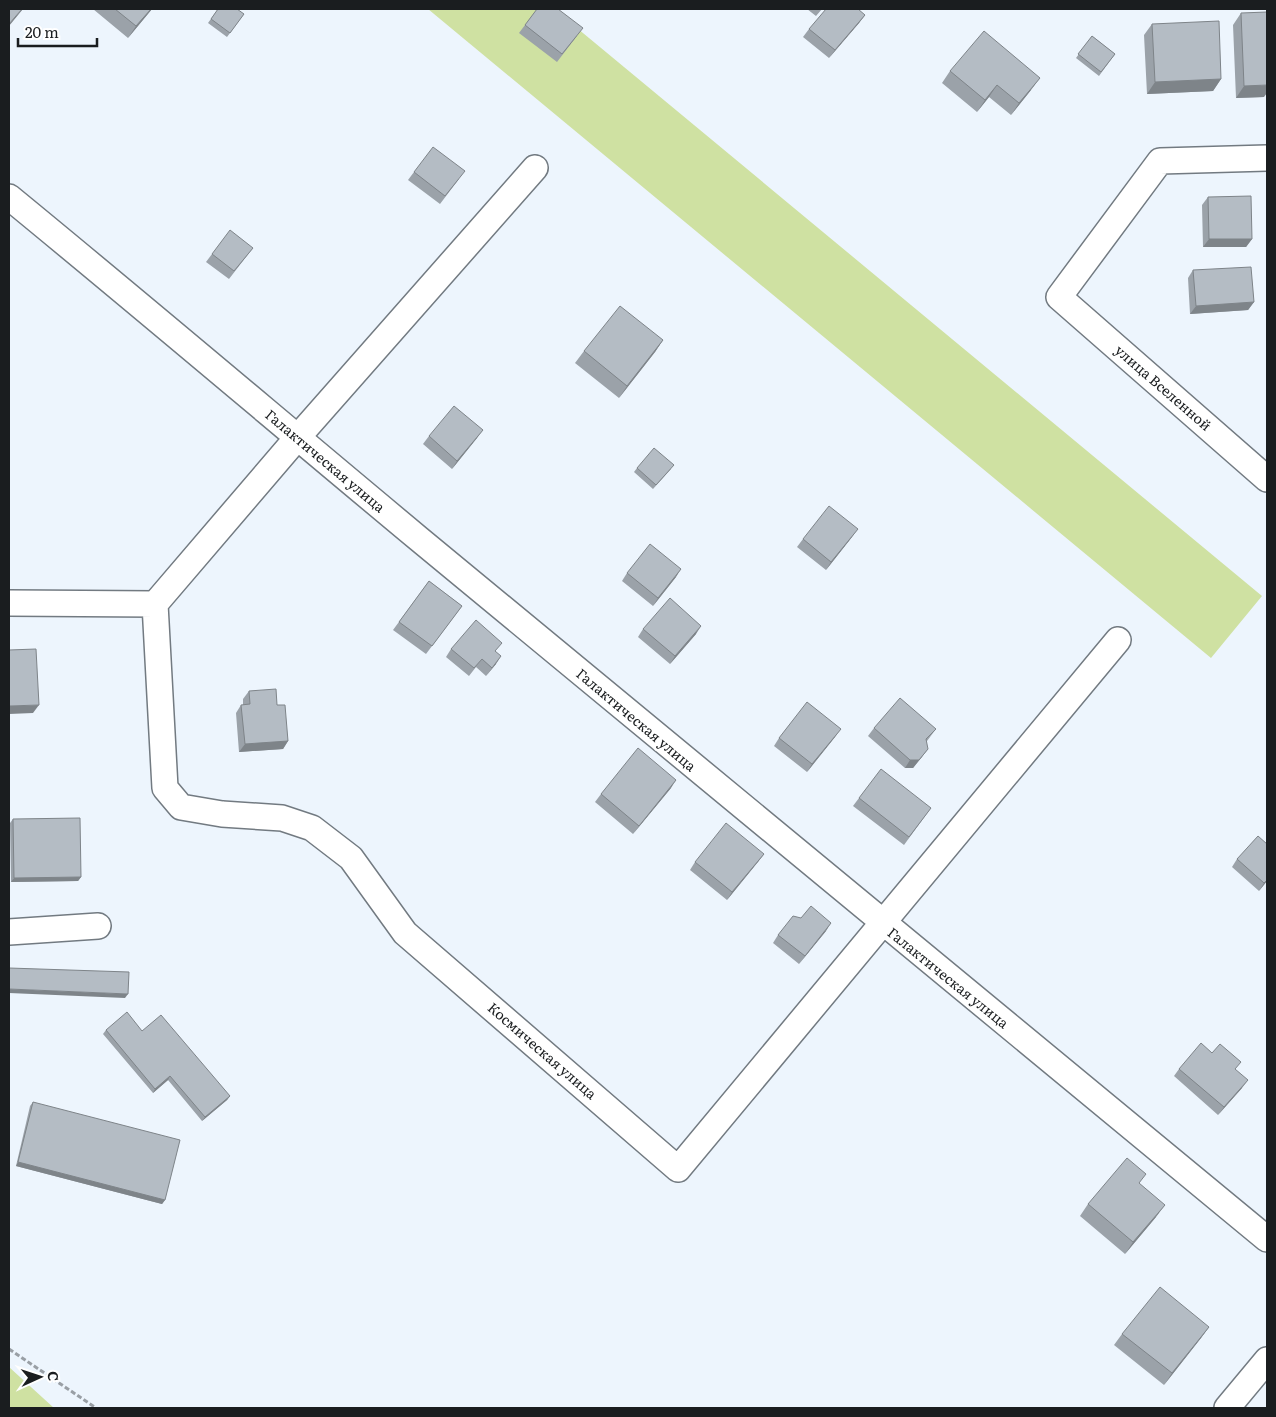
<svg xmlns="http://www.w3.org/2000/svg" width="1276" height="1417" font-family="Literata,serif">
<rect width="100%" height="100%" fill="#edf5fd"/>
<!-- green -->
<path fill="#cfe1a2" d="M428 9H554L1262 596 1211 658Z
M9 1367 54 1408H9Z"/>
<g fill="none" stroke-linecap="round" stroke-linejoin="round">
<!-- street casing -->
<g stroke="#727a81" stroke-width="28">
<path id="street" d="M1267 158 1160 161 1059 297 1267 479
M535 168 297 438 155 604 165 788 181 807 222 814 282 818 312 828 351 858 405 933 678 1169 1118 640
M9 197C147 310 282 425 419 539 701 773 983 1007 1267 1239
M9 603 155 604
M9 932 98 926
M1227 1408 1267 1360"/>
</g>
<!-- path -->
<path stroke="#999fa5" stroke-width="3" stroke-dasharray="5 2.5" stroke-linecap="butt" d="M9 1349 96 1408"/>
<!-- street -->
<use href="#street" stroke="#fff" stroke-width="25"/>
</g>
<!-- wall -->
<path fill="#9ba2a9" d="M93 9H152L128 38Z
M218 9 244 14 227 37 208 23Z
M807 9H822L816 16Z
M1241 13 1264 97 1236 98 1233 25Z
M865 15 859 23 829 58 803 37 809 29Z
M1152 24 1221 79 1213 91 1147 94 1144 35Z
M525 25 577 36 557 62 519 33Z
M1092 36 1115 54 1099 76 1076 58Z
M950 71 1031 90 1011 115 989 97 977 112 942 83Z
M414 172 459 179 440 204 408 180Z
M1208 197 1252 239 1246 247H1203L1202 205Z
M253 248 229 279 206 262 212 254Z
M1193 270 1254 302 1248 310 1190 314 1188 278Z
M663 340 655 352 619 398 575 363 584 351Z
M429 436 477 438 452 469 423 444Z
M637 468 671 469 653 489 634 472Z
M852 537 826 570 797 547 803 539Z
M627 573 676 577 653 606 622 581Z
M429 581 462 606 426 654 393 630Z
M643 629 696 634 670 664 638 637Z
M451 649 496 651V664L486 676 476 667 469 676 446 657Z
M249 691 277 705 288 741 283 749 239 752 236 713 241 705H243V699Z
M874 728 936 729 927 741 922 757 913 768H905L868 736Z
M835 737 807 772 774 746 779 738Z
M671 788 633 834 595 802 601 794Z
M859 798 931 808 904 845 853 806Z
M13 819 81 877 78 881 11 882 10 823Z
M1267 844V881L1259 891 1232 867 1237 859Z
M764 854 727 900 690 870 695 862Z
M826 931 799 964 773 943 778 935Z
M106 1030 142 1031 230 1096 227 1100 202 1121 168 1080 153 1093 103 1034Z
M1212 1053 1236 1070 1242 1088 1218 1115 1174 1076 1179 1069Z
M33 1102 165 1200 162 1204 16 1166 30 1106Z
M1139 1183 1156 1217 1125 1254 1080 1216 1088 1204Z
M1209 1327 1201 1338 1164 1385 1114 1345 1122 1334Z"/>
<!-- shaded-wall -->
<path fill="#7e8489" d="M22 9H23L9 26V24Z
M151 9H152L128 38 136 26Z
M865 15 859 23 829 58 835 50Z
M1040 78 1031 90 1011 115 1019 103Z
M1221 79 1213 91 1147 94 1155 82Z
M997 85 989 97 977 112 985 100Z
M1267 85V93L1264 97 1236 98 1244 86Z
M1209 239H1252L1246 247H1203Z
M1254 302 1248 310 1190 314 1196 306Z
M663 340 655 352 619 398 627 386Z
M483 430 477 438 452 469 457 461Z
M858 529 852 537 826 570 831 562Z
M681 569 676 577 653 606 658 598Z
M701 626 696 634 670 664 675 656Z
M501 656 496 664 486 676Z
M39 705 33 713 9 714V706Z
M841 729 835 737 807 772 812 764Z
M288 741 283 749 239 752 245 744Z
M928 749 913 768H905L910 760Z
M676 780 671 788 633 834 639 826Z
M764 854 758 862 727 900 732 892Z
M81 877 78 881 11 882 14 878Z
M1267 880V881L1259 891 1264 883Z
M831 923 826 931 799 964 805 956Z
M9 989 128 994 125 998 9 993Z
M170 1076 168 1080 153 1093 155 1089Z
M1248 1080 1242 1088 1218 1115 1224 1107Z
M230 1096 227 1100 202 1121 205 1117Z
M18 1162 165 1200 162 1204 16 1166Z
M1165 1205 1156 1217 1125 1254 1133 1242Z
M1209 1327 1201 1338 1164 1385 1172 1373Z"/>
<!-- building -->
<path fill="#b4bcc4" stroke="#7e8489" d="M9 9H22L9 24Z
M115 9H151L136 26Z
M218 9H237L244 14 230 33 211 19Z
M537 9H558L583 28 562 54 525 25Z
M826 9H858L865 15 835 50 809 29Z
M1267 12V85L1244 86 1241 13Z
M1219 21 1221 79 1155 82 1152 24Z
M984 31 1040 78 1019 103 997 85 985 100 950 71Z
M1092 36 1115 54 1101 72 1078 54Z
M433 147 465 171 445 196 414 172Z
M1251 196 1252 239H1209L1208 197Z
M230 230 253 248 234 271 212 254Z
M1251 267 1254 302 1196 306 1193 270Z
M620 306 663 340 627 386 584 351Z
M454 406 483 430 457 461 429 436Z
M654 448 674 465 656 485 637 468Z
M829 506 858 529 831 562 803 539Z
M650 544 681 569 658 598 627 573Z
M429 581 462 606 432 646 399 622Z
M670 598 701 626 675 656 643 629Z
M476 620 502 643 495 651 501 656 492 668 482 659 474 668 451 649Z
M36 649 39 705 9 706V650Z
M276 689 277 705H285L288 741 245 744 241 705 250 704 249 691Z
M900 698 936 729 926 739 928 749 919 760H910L874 728Z
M807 702 841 729 812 764 779 738Z
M638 748 676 780 639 826 601 794Z
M881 769 931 808 909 837 859 798Z
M80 818 81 877 14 878 13 819Z
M726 823 764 854 732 892 695 862Z
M1258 836 1267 844V880L1264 883 1237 859Z
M811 906 831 923 805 956 778 935 793 916 801 918Z
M9 968 129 972 128 994 9 989Z
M127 1012 142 1031 161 1015 230 1096 205 1117 170 1076 155 1089 106 1030Z
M1201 1043 1212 1053 1220 1044 1241 1062 1235 1069 1248 1080 1224 1107 1179 1069Z
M33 1102 180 1140 165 1200 18 1162Z
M1127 1158 1146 1174 1139 1183 1165 1205 1133 1242 1088 1204Z
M1160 1287 1209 1327 1172 1373 1122 1334Z"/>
<g text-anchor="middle" stroke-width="5" stroke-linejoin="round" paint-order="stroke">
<!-- street labels -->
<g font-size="14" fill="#1a1d1f" stroke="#fff">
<text transform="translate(1163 388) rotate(41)" y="5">улица Вселенной</text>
<text transform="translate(325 461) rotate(40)" y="5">Галактическая улица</text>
<text transform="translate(636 720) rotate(40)" y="5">Галактическая улица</text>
<text transform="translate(948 978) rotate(39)" y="5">Галактическая улица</text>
<text transform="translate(542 1051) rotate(41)" y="5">Космическая улица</text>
</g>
</g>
<!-- border -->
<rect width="1276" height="1417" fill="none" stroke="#1a1d1f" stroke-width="20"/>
<!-- north arrow -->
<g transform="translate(40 1377) rotate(87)" stroke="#ffffff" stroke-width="4" paint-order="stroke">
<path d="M0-4L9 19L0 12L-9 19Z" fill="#1a1d1f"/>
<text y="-8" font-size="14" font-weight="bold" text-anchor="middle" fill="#1a1d1f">С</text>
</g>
<!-- scale -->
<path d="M18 38v8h79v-8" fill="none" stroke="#1a1d1f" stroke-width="2.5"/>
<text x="25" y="38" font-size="15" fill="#1a1d1f" stroke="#ffffff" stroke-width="4" paint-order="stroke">20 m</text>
</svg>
